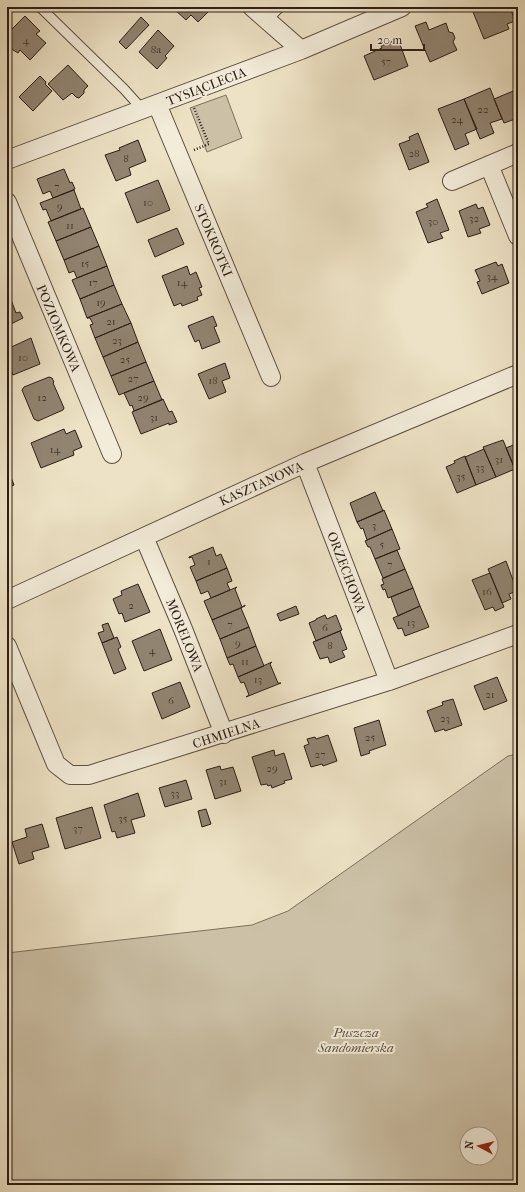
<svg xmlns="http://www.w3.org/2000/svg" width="525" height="1192" font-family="'IM FELL French Canon',serif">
<rect width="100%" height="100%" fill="#ede2c5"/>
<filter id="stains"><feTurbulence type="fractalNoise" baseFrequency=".005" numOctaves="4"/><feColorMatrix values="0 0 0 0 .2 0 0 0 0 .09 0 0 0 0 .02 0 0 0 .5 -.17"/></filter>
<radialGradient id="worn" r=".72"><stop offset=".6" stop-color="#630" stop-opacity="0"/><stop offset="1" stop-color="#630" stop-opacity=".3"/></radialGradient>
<!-- green -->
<path fill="#ccc1a7" stroke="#7c705e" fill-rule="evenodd" d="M226 95 242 138 207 152 190 108Z
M518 754V1185H7V953L252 925 288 911 508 756ZM467 1134H491V1158H467Z"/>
<!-- building -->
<path fill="#918471" stroke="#2d1e16" d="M176 7H213L198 22 191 15 186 20 174 9Z
M471 7H491L493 12 501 9 500 7H510L515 21 507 24 509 29 484 39Z
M25 16 40 31 36 34 46 43 30 60 20 50 18 53 13 50 9 45 12 42 7 37V34Z
M141 17 149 25 126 49 119 42Z
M426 22 429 30 446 23 449 32 453 33 455 38 453 42 457 50 430 62 415 26Z
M158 30 174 46 165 56 167 58 157 69 139 52Z
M398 39 408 66 374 80 364 56 382 48 381 46Z
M68 65 88 86 84 90V93L79 98 76 97 72 93 63 100 48 84Z
M40 76 46 82 45 84 52 91 33 111 19 97Z
M490 88 502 119 490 123 494 133 480 139 464 99Z
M518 89V118L504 123 494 99Z
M464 99 477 129 465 134 469 144 455 150 438 109Z
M418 133 429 162 409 170 399 144 410 140 409 137Z
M138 140 146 161 129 168 131 175 116 181 105 155 120 150 119 148Z
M64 169 70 183 72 182 75 189 53 198 50 191 43 194 37 179Z
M158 180 170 210 137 223 125 193Z
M74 190 81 209 51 221 46 209 43 210 40 203Z
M437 199 449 230 440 233 443 238 428 243 416 212 428 207 426 204Z
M476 204 478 209 483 207 490 225 479 229 481 233 468 237 459 211Z
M83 208 91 227 56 241 48 222Z
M91 227 99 246 64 260 56 241Z
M177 228 184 244 155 257 148 240Z
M99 246 107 266 77 278 74 271 69 273 64 260Z
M496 262 498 266 502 264 509 283 482 294 477 282 480 281 475 270Z
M107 266 114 285 80 299 72 280Z
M187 266 190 275 196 272 202 287 199 288 202 295 197 297 198 300 182 306 181 303 174 306 162 276Z
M114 285 122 304 87 318 80 299Z
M10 297 16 313 20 312 23 318 7 326V298Z
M122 304 131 323 95 338 90 325 93 324 90 318H87Z
M213 316 217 326 214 327 220 342 202 349 199 340 195 342 188 326Z
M131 323 138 342 103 357 95 338Z
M31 338 40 364 13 375 7 362 10 361 7 354V349Z
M138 342 146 362 111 376 103 357Z
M146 362 154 381 119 395 111 376Z
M225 363 230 378 222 381 226 392 209 399 198 374Z
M49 377 52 378 54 382 53 383 64 408 63 410 38 421 34 419 22 390 24 387Z
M154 381 162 400 134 411 132 405 130 406 124 393Z
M163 399 169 412 172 411 177 422 169 425V423L141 434 132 412Z
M64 429 66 434 75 430 82 447 73 451 74 455 41 468 31 443Z
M503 440 515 469 496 477 483 447Z
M518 443V471L516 472 506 448Z
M484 449 496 477 476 485 465 457Z
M465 456 476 485 457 493 446 467 455 463 454 461Z
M7 467 14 485 7 488Z
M375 492 383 511 357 522 350 503Z
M384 510 392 529 367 540 363 528 361 529 357 522Z
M392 529 400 549 375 559 370 547H368L365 541Z
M213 547 216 556 221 554 227 568 196 581 190 567 195 565 192 557 189 558V557Z
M397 550 405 569 383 578 375 559Z
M506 561 517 591 509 594 511 599 502 603 488 569Z
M227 568 232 581 227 583 230 590 211 598 208 591 201 594 196 581Z
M405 569 413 588 388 598 385 589 383 590 381 585 384 584 382 579Z
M490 573 504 607 495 611 493 607 485 610 472 580Z
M138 584 150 612 125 622 122 613 119 614 113 599 122 595 121 591Z
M237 587 235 589 242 607 245 605V606L212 620 204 601Z
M413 588 420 606 398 616 391 597Z
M296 606 299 614 280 621 277 614Z
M420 606 429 627 405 636 402 628 398 629 393 618Z
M241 608 249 627 220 639 212 620Z
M325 615 327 619 336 615 342 630 316 641 309 623 316 620V619Z
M108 623 114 638 102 643 98 633 104 631 102 625Z
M249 627 256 646 227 658 220 639Z
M160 629 172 660 144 671 132 641Z
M340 631 347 649 342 651 345 657 330 663 328 657 320 659 313 642Z
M117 637 121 647 118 649 126 669 114 674 102 643Z
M256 646 264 666 238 677 233 664 230 665 227 658Z
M272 662 270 664 278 683H281L246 697 249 695 244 682 241 683 238 677Z
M497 677 507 701 484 710 474 686Z
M180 682 190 707 162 719 152 693Z
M453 699 462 725 445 731 444 729 435 732 427 711 443 705 442 702Z
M379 720 386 745 369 751 370 753 361 756 354 728Z
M328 735 337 761 323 766 322 764 311 767 304 746 309 744 307 739 315 737 316 739Z
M274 750 275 756 284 753 292 779 284 781 285 783 272 788 271 785 268 786 267 784 261 785 252 757Z
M220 766 221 770 233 767 241 791 215 799 206 770Z
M186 780 192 799 165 807 159 788Z
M138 793 145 816 131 820 135 833 117 838 115 831 112 832 104 805Z
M92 807 101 838 65 849 56 818Z
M206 809 211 824 202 827 198 811Z
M42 824 49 847 32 852 34 859 19 864 12 842 27 837 25 829Z"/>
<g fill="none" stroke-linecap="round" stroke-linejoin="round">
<!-- service casing -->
<g stroke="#5d4f42" stroke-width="11">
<path id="service" d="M40 7 124 89 142 109
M267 20 280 7"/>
</g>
<!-- minor casing -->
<g stroke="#5d4f42" stroke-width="20">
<path id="minor" d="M252 7 301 50
M157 104 271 377
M7 160 301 50 402 7
M489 165 518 236
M452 181 518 153
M7 202 112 454
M305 463 389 681
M144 537 183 629 224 734
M7 600 305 463 518 374
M7 646 56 764 70 775H89L389 681 518 634"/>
</g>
<!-- path -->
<path stroke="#2d1e16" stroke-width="2.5" stroke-dasharray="1 2" stroke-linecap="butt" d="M194 150 209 144 194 108"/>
<!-- service -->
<use href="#service" stroke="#f3ecd9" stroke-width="9"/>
<!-- minor -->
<use href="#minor" stroke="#f3ecd9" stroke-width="18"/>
</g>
<g text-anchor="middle" stroke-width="4" stroke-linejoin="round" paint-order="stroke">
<!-- number labels -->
<g font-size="11" fill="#46382d">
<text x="26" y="44">4</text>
<text x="156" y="53">8a</text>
<text x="386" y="65">57</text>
<text x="483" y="113">22</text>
<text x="457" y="123">24</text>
<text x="414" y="157">28</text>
<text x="126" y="162">8</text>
<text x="57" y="190">7</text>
<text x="148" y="206">10</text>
<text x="60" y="210">9</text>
<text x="474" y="222">32</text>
<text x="433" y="225">30</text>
<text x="70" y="229">11</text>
<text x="85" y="267">15</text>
<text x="492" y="280">34</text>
<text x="93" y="286">17</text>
<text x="182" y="286">14</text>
<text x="101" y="306">19</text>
<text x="111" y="325">21</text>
<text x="117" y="344">23</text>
<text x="23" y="361">10</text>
<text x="125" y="363">25</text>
<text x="133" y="382">27</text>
<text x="213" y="384">18</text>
<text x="42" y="401">12</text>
<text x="143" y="401">29</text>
<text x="154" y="421">31</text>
<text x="55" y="453">14</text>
<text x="499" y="463">31</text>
<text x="480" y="471">33</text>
<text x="461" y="480">35</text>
<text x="374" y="529">3</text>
<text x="382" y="548">5</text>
<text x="209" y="565">1</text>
<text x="390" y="568">7</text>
<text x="487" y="595">16</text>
<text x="131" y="609">2</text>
<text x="411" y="626">13</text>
<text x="230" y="628">7</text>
<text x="325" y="631">6</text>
<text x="238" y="647">9</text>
<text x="330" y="649">8</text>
<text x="152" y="654">4</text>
<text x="245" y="665">11</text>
<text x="258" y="683">13</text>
<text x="490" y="698">21</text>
<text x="171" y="704">6</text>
<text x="445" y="722">23</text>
<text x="370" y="741">25</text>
<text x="320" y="758">27</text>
<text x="272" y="772">29</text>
<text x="223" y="785">31</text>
<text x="175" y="797">33</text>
<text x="123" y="822">35</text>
<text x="78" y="832">37</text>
</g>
<!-- street labels -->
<g font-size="13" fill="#2d1e16" stroke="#f3ecd9">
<text transform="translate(206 86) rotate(-21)" y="5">TYSIĄCLECIA</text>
<text transform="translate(214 240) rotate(67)" y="5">STOKROTKI</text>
<text transform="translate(59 328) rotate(67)" y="5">POZIOMKOWA</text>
<text transform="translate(261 483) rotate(-24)" y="5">KASZTANOWA</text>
<text transform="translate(347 572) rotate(69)" y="5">ORZECHOWA</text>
<text transform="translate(185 635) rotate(68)" y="5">MORELOWA</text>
<text transform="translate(226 733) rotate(-18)" y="5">CHMIELNA</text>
</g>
<!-- park labels -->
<g font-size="13" font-style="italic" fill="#5d4f42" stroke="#f3ecd9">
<text x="356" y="1037">Puszcza<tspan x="356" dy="15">Sandomierska</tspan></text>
</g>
</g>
<!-- margin -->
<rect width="525" height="1192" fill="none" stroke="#ede2c5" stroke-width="24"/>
<rect x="8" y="8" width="509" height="1176" fill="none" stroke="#2d1e16" stroke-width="2"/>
<rect x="12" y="12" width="501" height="1168" fill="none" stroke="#2d1e16"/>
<!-- north arrow -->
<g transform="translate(479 1146) rotate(277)"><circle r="19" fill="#f3ecd9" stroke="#a49a8b"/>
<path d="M0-3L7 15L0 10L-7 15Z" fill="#8f2418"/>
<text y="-6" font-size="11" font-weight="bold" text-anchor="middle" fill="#2d1e16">N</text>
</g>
<!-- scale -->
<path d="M371 44v6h53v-6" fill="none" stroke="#2d1e16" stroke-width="2"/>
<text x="377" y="44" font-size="12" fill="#2d1e16" stroke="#f3ecd9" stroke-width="3" paint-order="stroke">20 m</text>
<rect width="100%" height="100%" filter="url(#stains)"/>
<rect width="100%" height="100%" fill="url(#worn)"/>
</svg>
